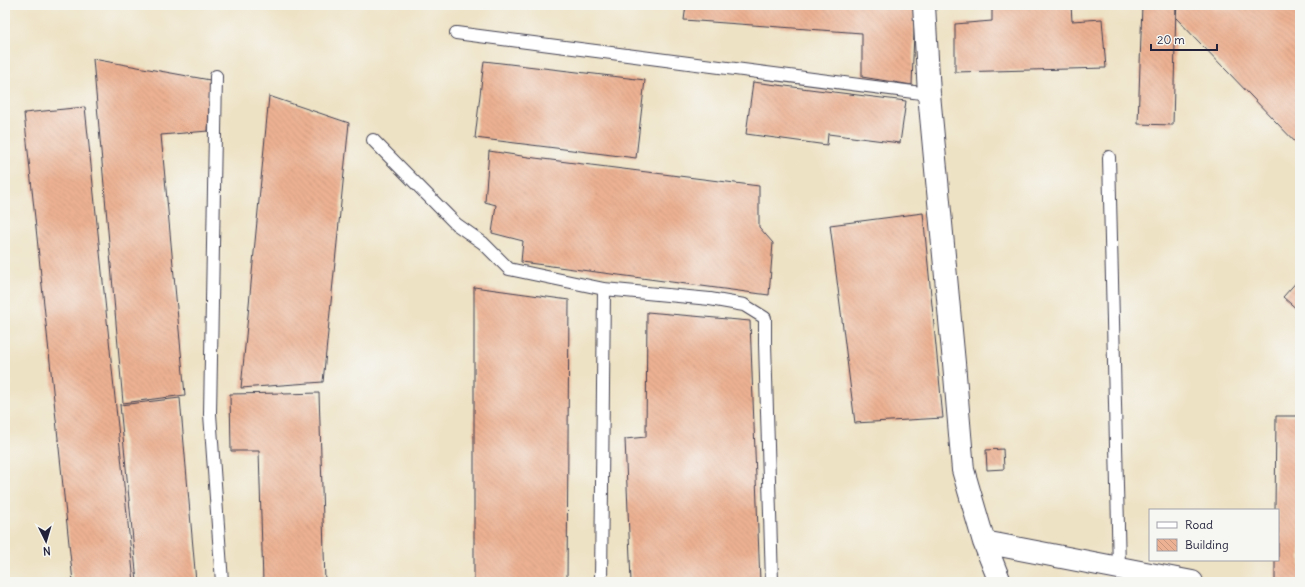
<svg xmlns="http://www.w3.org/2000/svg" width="1305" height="587" font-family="Delius,sans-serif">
<defs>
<pattern id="building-back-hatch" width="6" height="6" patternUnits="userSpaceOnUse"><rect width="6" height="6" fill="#ecb192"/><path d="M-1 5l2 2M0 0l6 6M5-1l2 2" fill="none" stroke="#ca987f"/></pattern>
</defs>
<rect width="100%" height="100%" fill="#f6f6f2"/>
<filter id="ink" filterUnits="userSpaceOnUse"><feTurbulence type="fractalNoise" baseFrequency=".025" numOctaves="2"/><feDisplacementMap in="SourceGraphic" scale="8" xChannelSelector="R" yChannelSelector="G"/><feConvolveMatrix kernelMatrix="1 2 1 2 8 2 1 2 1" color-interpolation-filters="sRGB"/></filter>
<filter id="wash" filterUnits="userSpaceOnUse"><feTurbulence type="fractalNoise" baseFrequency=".012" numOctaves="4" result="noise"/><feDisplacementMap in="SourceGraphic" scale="16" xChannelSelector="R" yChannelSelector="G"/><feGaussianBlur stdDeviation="0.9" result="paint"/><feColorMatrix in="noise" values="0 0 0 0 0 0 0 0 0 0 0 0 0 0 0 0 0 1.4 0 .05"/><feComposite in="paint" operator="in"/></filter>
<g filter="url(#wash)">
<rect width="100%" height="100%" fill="#eee2c4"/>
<g id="blocks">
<!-- building -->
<path fill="url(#building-back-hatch)" d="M686 5H915L912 85 862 77V33L684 20Z
M992 5H1071L1072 21 1102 19 1106 68 955 72V24L992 21Z
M1142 5H1176L1173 125 1138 124Z
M1177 5H1300V147L1176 18Z
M93 59 210 80 208 131 161 135 185 395 123 403Z
M484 61 645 80 636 158 475 138Z
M753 82 906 101 900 143 828 134 827 145 746 134Z
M269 96 349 123 323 382 241 388Z
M85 107 134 582H73L24 113Z
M489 151 535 158 759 186V227L773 243 769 295 521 262 523 241 492 233 496 205 485 202Z
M923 213 943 418 855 423 830 225Z
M1300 278V312L1283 297Z
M474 287 569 300 567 582H474Z
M647 312 750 321 760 582H631L625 439 646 437Z
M283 393 284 394 319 393 325 582H263L259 451H231L230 394Z
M180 398 196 582H137L120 405Z
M1276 416H1300V582H1275V560H1278V510H1275Z
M1003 449 1004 469 987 470 986 450Z"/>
</g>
</g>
<g filter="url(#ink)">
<use href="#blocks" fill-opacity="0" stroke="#413f50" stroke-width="1"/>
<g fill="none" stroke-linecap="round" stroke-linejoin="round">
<!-- lane casing -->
<g stroke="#413f50" stroke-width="14">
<path id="lane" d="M456 33 929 94
M216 76 210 414 222 582
M373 140 456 224 483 243 509 269 604 289 710 299 744 305 765 318V343L772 582
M1109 157 1119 568
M601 582 604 289"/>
</g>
<!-- street casing -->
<g stroke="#413f50" stroke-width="24">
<path id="street" d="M924 5 929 94 954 363 963 470 984 542 1000 582
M984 542 1192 582"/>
</g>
<!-- lane -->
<use href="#lane" stroke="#fff" stroke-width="12"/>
<!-- street -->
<use href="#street" stroke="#fff" stroke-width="22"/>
</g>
</g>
<!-- margin -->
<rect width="1305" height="587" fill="none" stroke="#f6f6f2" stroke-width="20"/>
<!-- legend -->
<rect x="1149" y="509" width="130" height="52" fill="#f6f6f2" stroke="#a1a1a9"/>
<rect x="1157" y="522" width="20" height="6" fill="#ffffff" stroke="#a1a1a9"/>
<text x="1185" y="529" font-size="12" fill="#22223b">Road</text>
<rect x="1157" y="539" width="20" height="12" fill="url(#building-back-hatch)" stroke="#a1a1a9"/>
<text x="1185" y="549" font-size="12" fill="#22223b">Building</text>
<!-- north arrow -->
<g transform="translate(46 541) rotate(175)" stroke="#f6f6f2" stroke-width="3" paint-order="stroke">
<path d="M0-3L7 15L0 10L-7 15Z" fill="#22223b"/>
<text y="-6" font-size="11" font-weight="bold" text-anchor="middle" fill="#22223b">N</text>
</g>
<!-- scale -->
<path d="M1151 44v6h66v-6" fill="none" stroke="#22223b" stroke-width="2"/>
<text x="1157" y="44" font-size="12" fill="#22223b" stroke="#f6f6f2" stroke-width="3" paint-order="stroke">20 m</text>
</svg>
